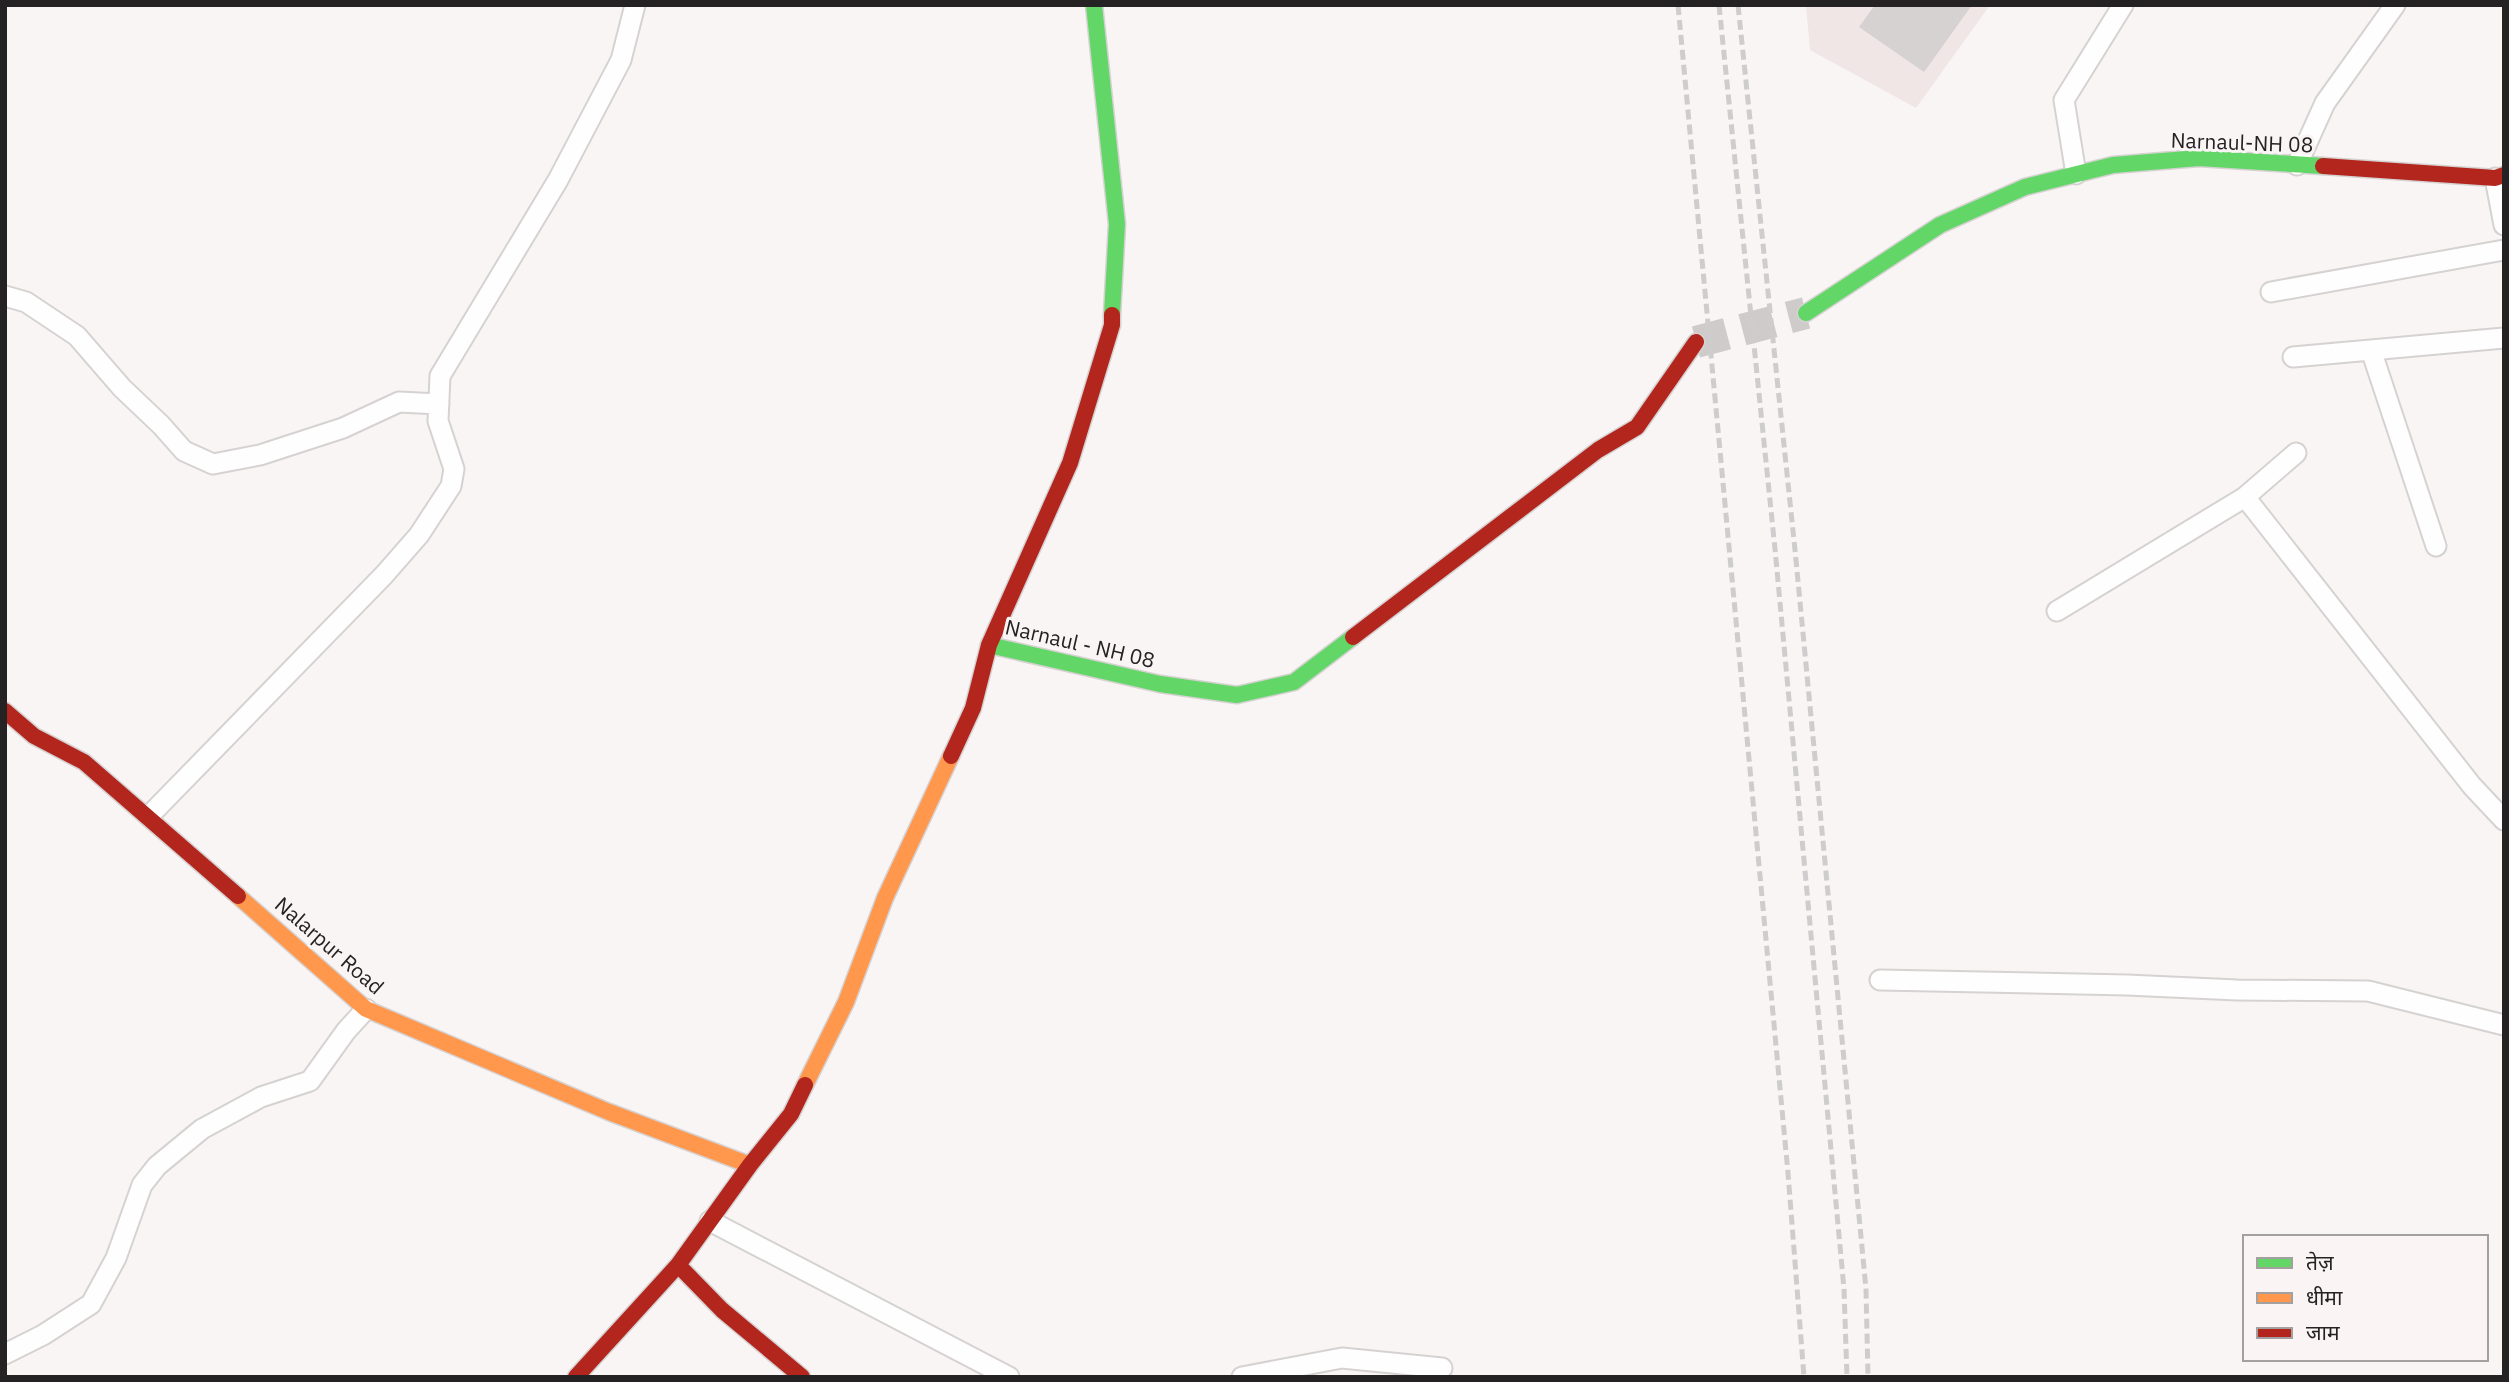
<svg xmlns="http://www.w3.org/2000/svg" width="2509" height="1382" font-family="'IBM Plex Sans','Noto Sans Devanagari',sans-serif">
<rect width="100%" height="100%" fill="#faf5f5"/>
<!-- built -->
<path fill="#f0e6e6" d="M1806 5H1990L1916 108 1810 50Z"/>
<!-- building -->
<path fill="#d6d2d2" d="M1875 5H1972L1924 72 1859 27Z"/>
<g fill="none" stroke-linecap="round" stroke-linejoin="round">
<!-- primary-tunnel -->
<path stroke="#cfcbcb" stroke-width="32" stroke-dasharray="32 16" stroke-linecap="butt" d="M1696 342 1806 313"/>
<!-- street casing -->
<g stroke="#d6d2d2" stroke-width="23">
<path id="street" d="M2297 165 2325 103 2395 5
M2076 174 2064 100 2123 5
M2495 178 2504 225
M2271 292 2504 250
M5 296 26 302 77 336 122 388 161 425 184 451 213 464 260 455 343 428 399 402 439 404
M2371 350 2436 546
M2293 357 2504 338
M2245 497 2472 786 2504 820
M2057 611 2245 497 2296 453
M149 816 384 575 419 535 451 486 454 469 438 421 440 376 558 180 621 60 635 5
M1880 980 2127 985 2237 990 2368 991 2504 1025
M710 1221 1009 1377
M5 1354 43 1335 91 1304 116 1258 142 1185 157 1166 202 1129 261 1097 310 1081 346 1031 366 1009
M1242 1377 1342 1358 1442 1368"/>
</g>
<!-- fast casing -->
<g stroke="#d6d2d2" stroke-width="19">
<path id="fast" d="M1094 5 1117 224 1112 315
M1806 313 1940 225 2025 187 2113 165 2199 158 2323 166
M989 645 1160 684 1237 695 1294 682 1353 637"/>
</g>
<!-- slow casing -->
<g stroke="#d6d2d2" stroke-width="19">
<path id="slow" d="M238 896 366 1009 609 1112 750 1165
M805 1085 846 1002 885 898 951 756"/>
</g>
<!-- jam casing -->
<g stroke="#d6d2d2" stroke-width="19">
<path id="jam" d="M2323 166 2495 178 2504 175
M1353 637 1598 450 1637 427 1696 342
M5 711 34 736 84 762 238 896
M951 756 973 708 989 645 1070 463 1112 325V315
M678 1265 722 1310 802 1377
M576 1377 678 1265 750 1165 791 1114 805 1085"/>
</g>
<!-- street -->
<use href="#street" stroke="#fefefe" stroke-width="19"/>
<!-- fast -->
<use href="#fast" stroke="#63d668" stroke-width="16"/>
<!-- slow -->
<use href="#slow" stroke="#ff974d" stroke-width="16"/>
<!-- jam -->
<use href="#jam" stroke="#b3261e" stroke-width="16"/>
<!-- rail -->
<path stroke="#cecccc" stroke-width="5" stroke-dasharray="10 5" stroke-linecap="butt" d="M1678 5 1788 1173 1804 1377
M1719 5 1775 549 1844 1289 1847 1377
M1738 5 1795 550 1866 1289 1868 1377"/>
</g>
<g text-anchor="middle" stroke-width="6" stroke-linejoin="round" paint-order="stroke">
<!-- street labels -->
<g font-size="21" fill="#242222" stroke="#fbf4f4">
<text transform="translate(2242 143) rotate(2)" y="7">Narnaul-NH 08</text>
<text transform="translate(1080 644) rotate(13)" y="7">Narnaul - NH 08</text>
<text transform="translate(329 946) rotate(41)" y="7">Nalarpur Road</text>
</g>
</g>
<!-- border -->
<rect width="2509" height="1382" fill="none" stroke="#242222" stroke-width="14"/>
<!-- legend -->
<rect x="2243" y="1235" width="245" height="126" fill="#fbf4f4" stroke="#a5a0a0" stroke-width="2"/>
<rect x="2257" y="1258" width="35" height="10" fill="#63d668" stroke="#a5a0a0" stroke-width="2"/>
<text x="2306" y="1270" font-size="21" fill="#242222">तेज़</text>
<rect x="2257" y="1293" width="35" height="10" fill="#ff974d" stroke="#a5a0a0" stroke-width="2"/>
<text x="2306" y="1305" font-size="21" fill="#242222">धीमा</text>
<rect x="2257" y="1328" width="35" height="10" fill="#b3261e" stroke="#a5a0a0" stroke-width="2"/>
<text x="2306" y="1340" font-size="21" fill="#242222">जाम</text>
</svg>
